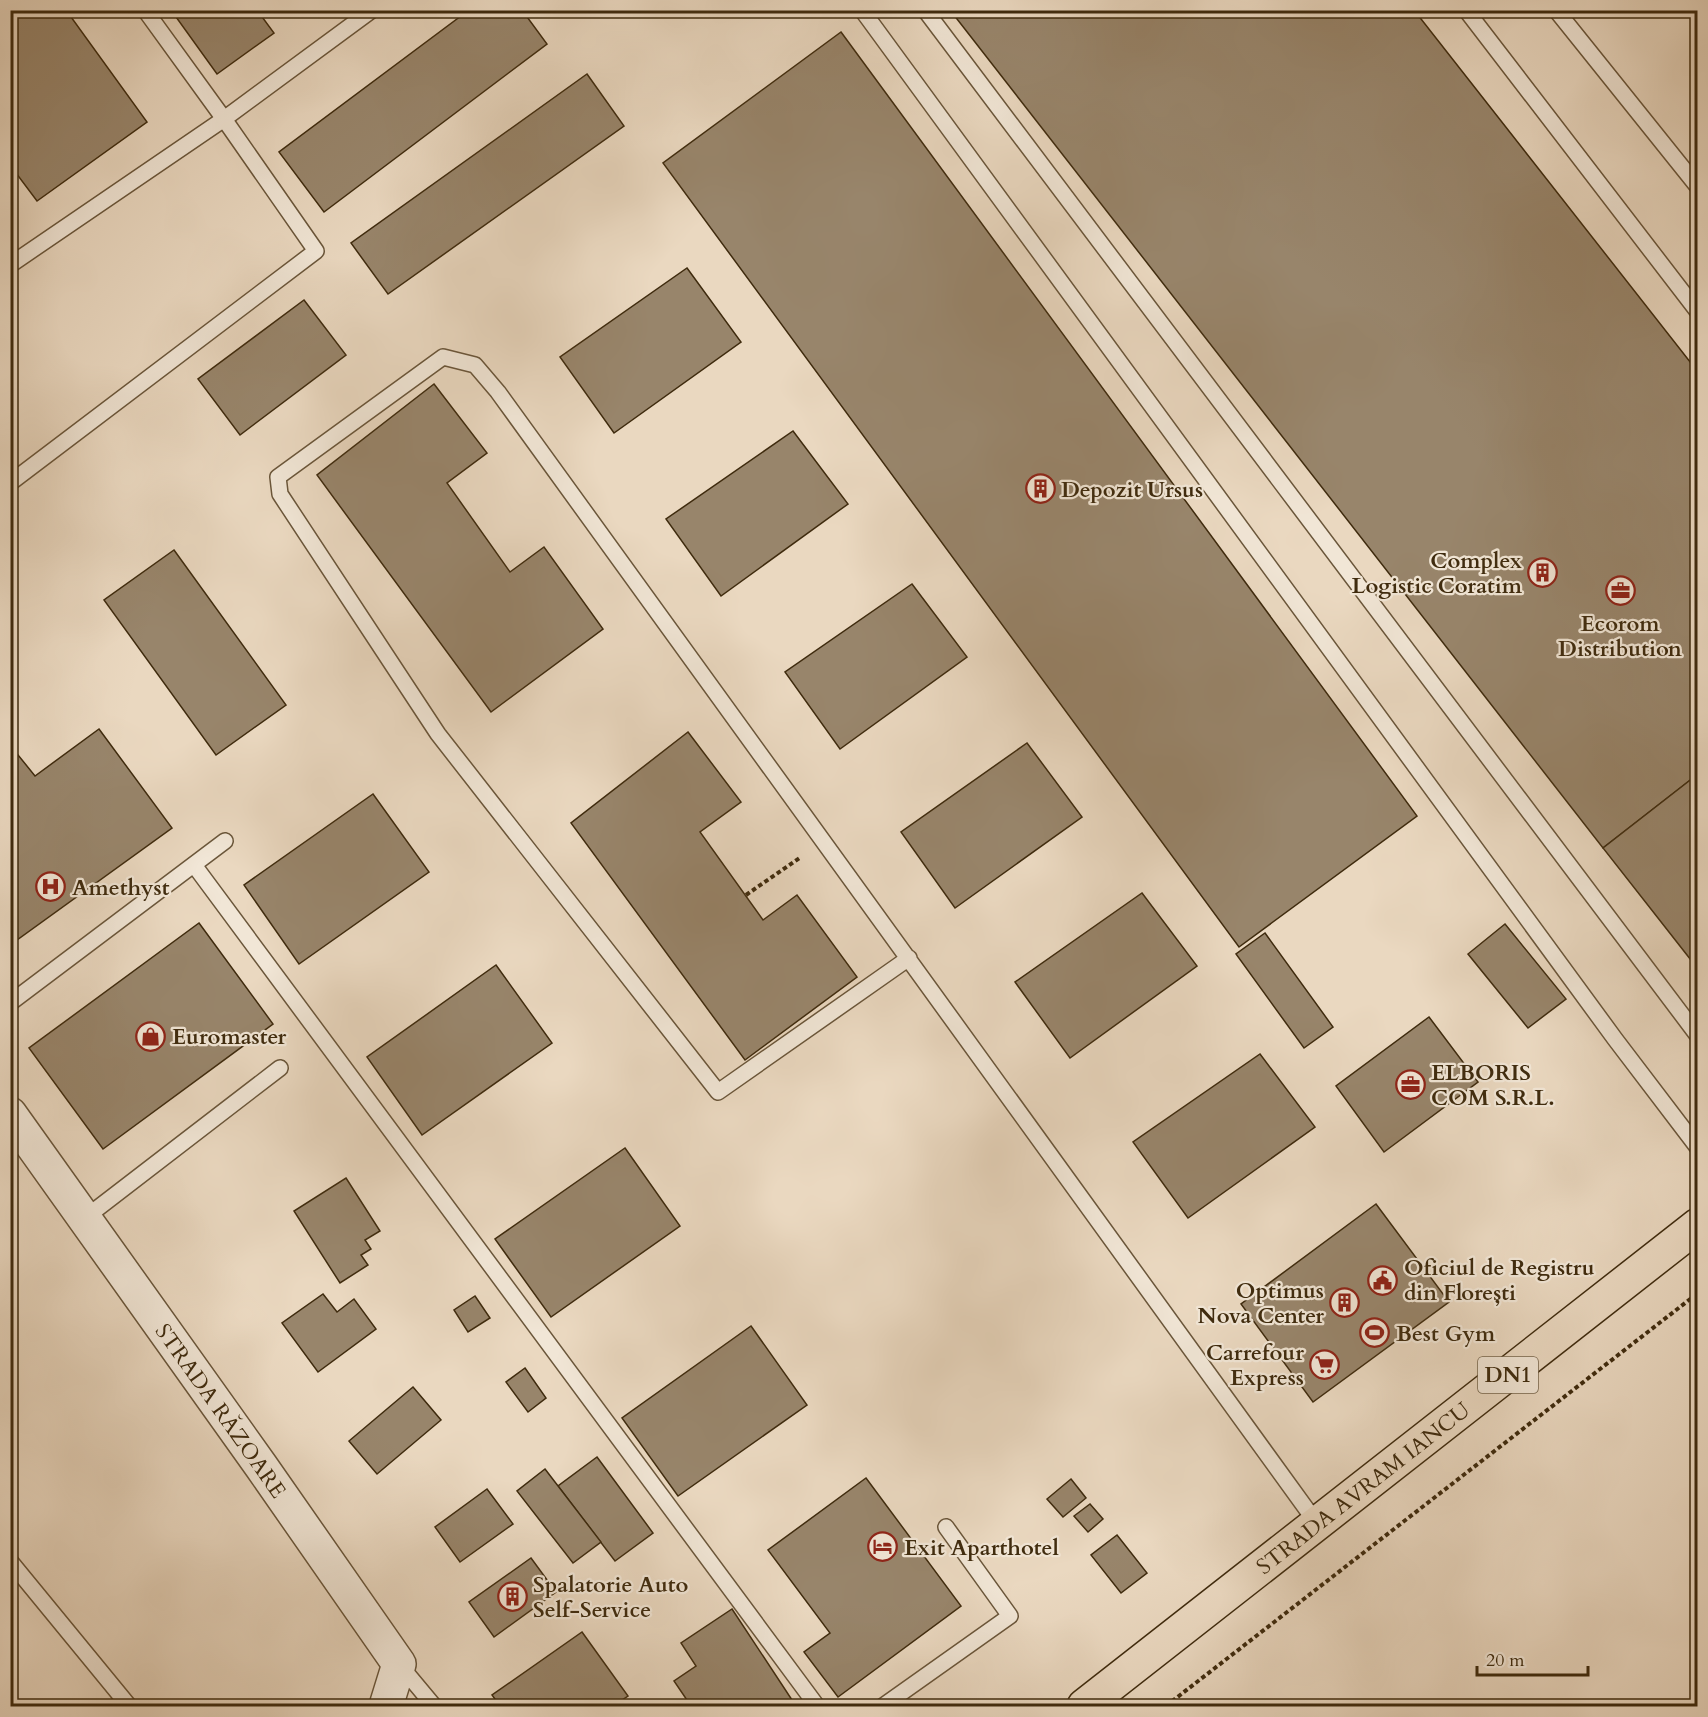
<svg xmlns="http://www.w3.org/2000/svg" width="1708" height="1717" viewBox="0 0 1708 1717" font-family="Cardo,serif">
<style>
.building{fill:#98856b;stroke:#3f2b0e;stroke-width:1.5}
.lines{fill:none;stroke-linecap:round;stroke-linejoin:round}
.service-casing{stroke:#6a563a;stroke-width:18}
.tertiary-casing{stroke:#6a563a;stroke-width:36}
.primary-casing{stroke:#3f2b0e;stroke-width:36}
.path{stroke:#3f2b0e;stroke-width:4;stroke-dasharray:4.5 3;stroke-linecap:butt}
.service{stroke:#f1e6d6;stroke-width:15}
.tertiary{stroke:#f1e6d6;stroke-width:33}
.primary{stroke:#ead8c0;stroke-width:33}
.labels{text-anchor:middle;stroke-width:4.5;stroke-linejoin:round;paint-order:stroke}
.shield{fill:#f1e6d6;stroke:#74634a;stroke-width:1.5}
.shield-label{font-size:21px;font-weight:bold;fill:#3f2b0e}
.poi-label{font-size:22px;font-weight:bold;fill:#3f2b0e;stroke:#f1e6d6;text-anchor:start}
.street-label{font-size:22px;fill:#3f2b0e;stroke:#f1e6d6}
</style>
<rect width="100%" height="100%" fill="#ead8c0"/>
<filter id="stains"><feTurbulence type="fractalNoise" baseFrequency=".00333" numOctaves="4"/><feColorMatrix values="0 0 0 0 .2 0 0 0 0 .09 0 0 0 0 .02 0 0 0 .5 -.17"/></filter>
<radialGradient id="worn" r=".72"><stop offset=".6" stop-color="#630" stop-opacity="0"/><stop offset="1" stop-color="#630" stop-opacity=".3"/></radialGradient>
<g class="building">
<polygon points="10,10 66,10 147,122 37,201 10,165"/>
<polygon points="171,10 257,10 274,33 217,74"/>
<polygon points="469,10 522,10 547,44 324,212 279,152"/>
<polygon points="950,10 1414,10 1698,372 1698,774 1603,848"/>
<polygon points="841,32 1417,816 1239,947 663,163"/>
<polygon points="587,74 624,126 388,294 351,243"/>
<polygon points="687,268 741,342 614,433 560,357"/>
<polygon points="304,300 346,355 240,435 198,379"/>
<polygon points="434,384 487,453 447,483 510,572 544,547 603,629 491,712 317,475"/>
<polygon points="793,431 848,504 721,596 666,519"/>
<polygon points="174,550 286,705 216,755 104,600"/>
<polygon points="912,584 967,657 840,749 785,672"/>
<polygon points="99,729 172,828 10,945 10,745 35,776"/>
<polygon points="688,732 741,802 700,832 763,920 797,895 857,977 745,1060 571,823"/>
<polygon points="1027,743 1082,817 955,908 901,832"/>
<polygon points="1698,774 1698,969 1603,848"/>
<polygon points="373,794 429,872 299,964 244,885"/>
<polygon points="1142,893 1197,966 1070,1058 1015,982"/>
<polygon points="199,923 273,1024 103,1149 29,1048"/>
<polygon points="1505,924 1566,999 1528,1028 1468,954"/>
<polygon points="1265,933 1333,1027 1304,1048 1236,954"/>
<polygon points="496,965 552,1043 422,1135 367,1057"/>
<polygon points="1429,1017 1478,1082 1384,1152 1336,1086"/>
<polygon points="1260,1054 1315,1127 1188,1218 1133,1142"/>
<polygon points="625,1148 680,1226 551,1317 495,1239"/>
<polygon points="346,1178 380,1231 365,1240 371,1249 361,1255 368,1265 340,1283 294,1211"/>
<polygon points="1376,1204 1449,1302 1313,1402 1241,1304"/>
<polygon points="323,1294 337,1312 354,1299 376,1329 318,1372 282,1323"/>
<polygon points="475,1296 490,1318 468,1332 454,1310"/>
<polygon points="751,1326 807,1405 678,1496 622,1418"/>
<polygon points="525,1368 546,1398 528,1412 506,1382"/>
<polygon points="413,1387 441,1420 377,1474 349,1441"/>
<polygon points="597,1457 653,1533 615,1561 558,1486"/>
<polygon points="545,1469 601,1542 573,1563 517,1491"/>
<polygon points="866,1478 961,1606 838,1697 804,1652 830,1633 768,1550"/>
<polygon points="1071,1479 1086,1498 1063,1517 1047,1499"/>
<polygon points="487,1489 513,1524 460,1562 435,1527"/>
<polygon points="1090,1504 1103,1519 1088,1532 1074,1516"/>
<polygon points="1117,1535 1147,1573 1121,1593 1091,1555"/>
<polygon points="531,1558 556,1592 494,1637 469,1602"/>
<polygon points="732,1609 796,1706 691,1706 674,1681 696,1666 681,1643"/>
<polygon points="582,1632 628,1696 613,1706 500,1706 492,1695"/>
</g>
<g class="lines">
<defs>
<g id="service">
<polyline points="862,10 1615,1039 1698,1148"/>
<polyline points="925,10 1698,1036"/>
<polyline points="1466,10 1698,312"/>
<polyline points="1556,10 1698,187"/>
<polyline points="10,265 224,119 372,10"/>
<polyline points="10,483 316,251 224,119 145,10"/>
<polyline points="194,865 817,1706"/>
<polyline points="909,958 718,1092 438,734 280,494 278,477 443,357 475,365 498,392 1318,1525"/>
<polyline points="10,1003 225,841"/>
<polyline points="85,1218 280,1068"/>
<polyline points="10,1561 129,1706"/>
<polyline points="399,1664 434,1706"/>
<polyline points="883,1706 1010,1616 946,1527"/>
</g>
<g id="tertiary">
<path id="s1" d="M10,1114L261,1466L399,1664L386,1706"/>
</g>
<g id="primary">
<path id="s2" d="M1084,1706L1698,1225"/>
</g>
</defs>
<use href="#service" class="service-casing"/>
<use href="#tertiary" class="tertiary-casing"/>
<use href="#primary" class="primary-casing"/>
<g class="path">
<polyline points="746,895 801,857"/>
<polyline points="947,1703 950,1706"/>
<polyline points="1166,1706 1698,1293"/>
</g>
<use href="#service" class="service"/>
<use href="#tertiary" class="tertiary"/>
<use href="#primary" class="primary"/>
</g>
<defs>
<symbol id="building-ring" viewBox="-11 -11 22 22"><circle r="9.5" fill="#f1e6d6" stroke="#8f2418" stroke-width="1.5"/><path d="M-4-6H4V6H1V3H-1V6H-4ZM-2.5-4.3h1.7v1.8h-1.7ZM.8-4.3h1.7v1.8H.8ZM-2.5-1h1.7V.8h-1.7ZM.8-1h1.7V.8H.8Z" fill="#8f2418"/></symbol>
<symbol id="office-ring" viewBox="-11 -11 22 22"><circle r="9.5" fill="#f1e6d6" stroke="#8f2418" stroke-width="1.5"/><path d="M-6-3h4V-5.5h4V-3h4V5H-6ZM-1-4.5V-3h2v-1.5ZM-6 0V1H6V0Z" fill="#8f2418"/></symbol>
<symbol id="hospital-ring" viewBox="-11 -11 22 22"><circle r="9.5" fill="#f1e6d6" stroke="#8f2418" stroke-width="1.5"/><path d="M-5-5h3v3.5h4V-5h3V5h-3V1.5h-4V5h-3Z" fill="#8f2418"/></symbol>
<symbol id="shop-ring" viewBox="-11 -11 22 22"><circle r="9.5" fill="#f1e6d6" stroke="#8f2418" stroke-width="1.5"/><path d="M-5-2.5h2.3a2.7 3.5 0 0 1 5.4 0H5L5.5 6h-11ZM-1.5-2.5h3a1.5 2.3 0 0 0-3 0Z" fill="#8f2418"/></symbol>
<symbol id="civic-ring" viewBox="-11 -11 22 22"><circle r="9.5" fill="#f1e6d6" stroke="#8f2418" stroke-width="1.5"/><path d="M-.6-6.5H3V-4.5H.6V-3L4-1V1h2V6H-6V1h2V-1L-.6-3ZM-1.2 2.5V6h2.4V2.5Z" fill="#8f2418"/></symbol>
<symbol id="stadium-ring" viewBox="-11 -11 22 22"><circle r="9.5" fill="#f1e6d6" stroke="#8f2418" stroke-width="1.5"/><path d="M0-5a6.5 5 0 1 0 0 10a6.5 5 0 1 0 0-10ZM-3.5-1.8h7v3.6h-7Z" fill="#8f2418"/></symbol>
<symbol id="supermarket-ring" viewBox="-11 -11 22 22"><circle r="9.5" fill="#f1e6d6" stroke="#8f2418" stroke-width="1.5"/><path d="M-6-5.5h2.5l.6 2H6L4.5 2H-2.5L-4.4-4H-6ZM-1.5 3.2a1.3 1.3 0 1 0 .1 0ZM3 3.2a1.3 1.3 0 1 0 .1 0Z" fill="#8f2418"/></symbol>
<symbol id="hotel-ring" viewBox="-11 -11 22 22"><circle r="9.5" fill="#f1e6d6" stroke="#8f2418" stroke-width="1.5"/><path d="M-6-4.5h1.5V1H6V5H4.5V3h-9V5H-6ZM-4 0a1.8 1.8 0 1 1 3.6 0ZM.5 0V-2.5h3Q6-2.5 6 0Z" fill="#8f2418"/></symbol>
</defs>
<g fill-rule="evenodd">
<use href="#building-ring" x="1024" y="472" width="33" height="33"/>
<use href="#building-ring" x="1526" y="556" width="33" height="33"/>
<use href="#office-ring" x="1604" y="574" width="33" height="33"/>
<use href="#hospital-ring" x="34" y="870" width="33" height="33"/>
<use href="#shop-ring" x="134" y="1020" width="33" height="33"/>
<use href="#office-ring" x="1394" y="1068" width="33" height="33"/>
<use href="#civic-ring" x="1366" y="1264" width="33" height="33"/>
<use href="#building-ring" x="1328" y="1286" width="33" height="33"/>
<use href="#stadium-ring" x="1358" y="1316" width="33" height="33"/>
<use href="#supermarket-ring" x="1308" y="1348" width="33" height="33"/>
<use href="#hotel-ring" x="866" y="1530" width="33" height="33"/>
<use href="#building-ring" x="496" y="1580" width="33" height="33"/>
</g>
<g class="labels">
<rect class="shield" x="1478" y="1357" width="60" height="36" rx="4.5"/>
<g class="shield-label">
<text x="1508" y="1382">DN1</text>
</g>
<g class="poi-label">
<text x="1061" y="497">Depozit Ursus</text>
<text x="1522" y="568" text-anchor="end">Complex<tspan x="1522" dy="25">Logistic Coratim</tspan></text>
<text x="1620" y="631" text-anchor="middle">Ecorom<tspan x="1620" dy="25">Distribution</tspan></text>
<text x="72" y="895">Amethyst</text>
<text x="172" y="1044">Euromaster</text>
<text x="1431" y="1080">ELBORIS<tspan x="1431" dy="25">COM S.R.L.</tspan></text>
<text x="1404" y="1275">Oficiul de Registru<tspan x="1404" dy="25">din Florești</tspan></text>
<text x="1324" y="1298" text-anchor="end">Optimus<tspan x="1324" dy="25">Nova Center</tspan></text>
<text x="1396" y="1341">Best Gym</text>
<text x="1304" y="1360" text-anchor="end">Carrefour<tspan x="1304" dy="25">Express</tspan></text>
<text x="904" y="1555">Exit Aparthotel</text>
<text x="533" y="1592">Spalatorie Auto<tspan x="533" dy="25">Self-Service</tspan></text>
</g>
<g class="street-label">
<text dy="8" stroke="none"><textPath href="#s1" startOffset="364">STRADA RĂZOARE</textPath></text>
<text dy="8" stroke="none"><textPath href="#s2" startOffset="354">STRADA AVRAM IANCU</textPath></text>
</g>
</g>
<rect width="1708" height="1717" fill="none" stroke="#ead8c0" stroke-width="36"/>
<rect x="12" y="12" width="1684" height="1693" fill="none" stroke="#3f2b0e" stroke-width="3"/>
<rect x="18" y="18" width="1672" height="1681" fill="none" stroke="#3f2b0e" stroke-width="1.5"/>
<path d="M1477 1666v9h111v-9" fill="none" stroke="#3f2b0e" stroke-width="3"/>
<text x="1486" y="1666" font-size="18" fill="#3f2b0e" stroke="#f1e6d6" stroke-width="4.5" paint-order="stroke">20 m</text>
<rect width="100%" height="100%" filter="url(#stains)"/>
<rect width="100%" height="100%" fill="url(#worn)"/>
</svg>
